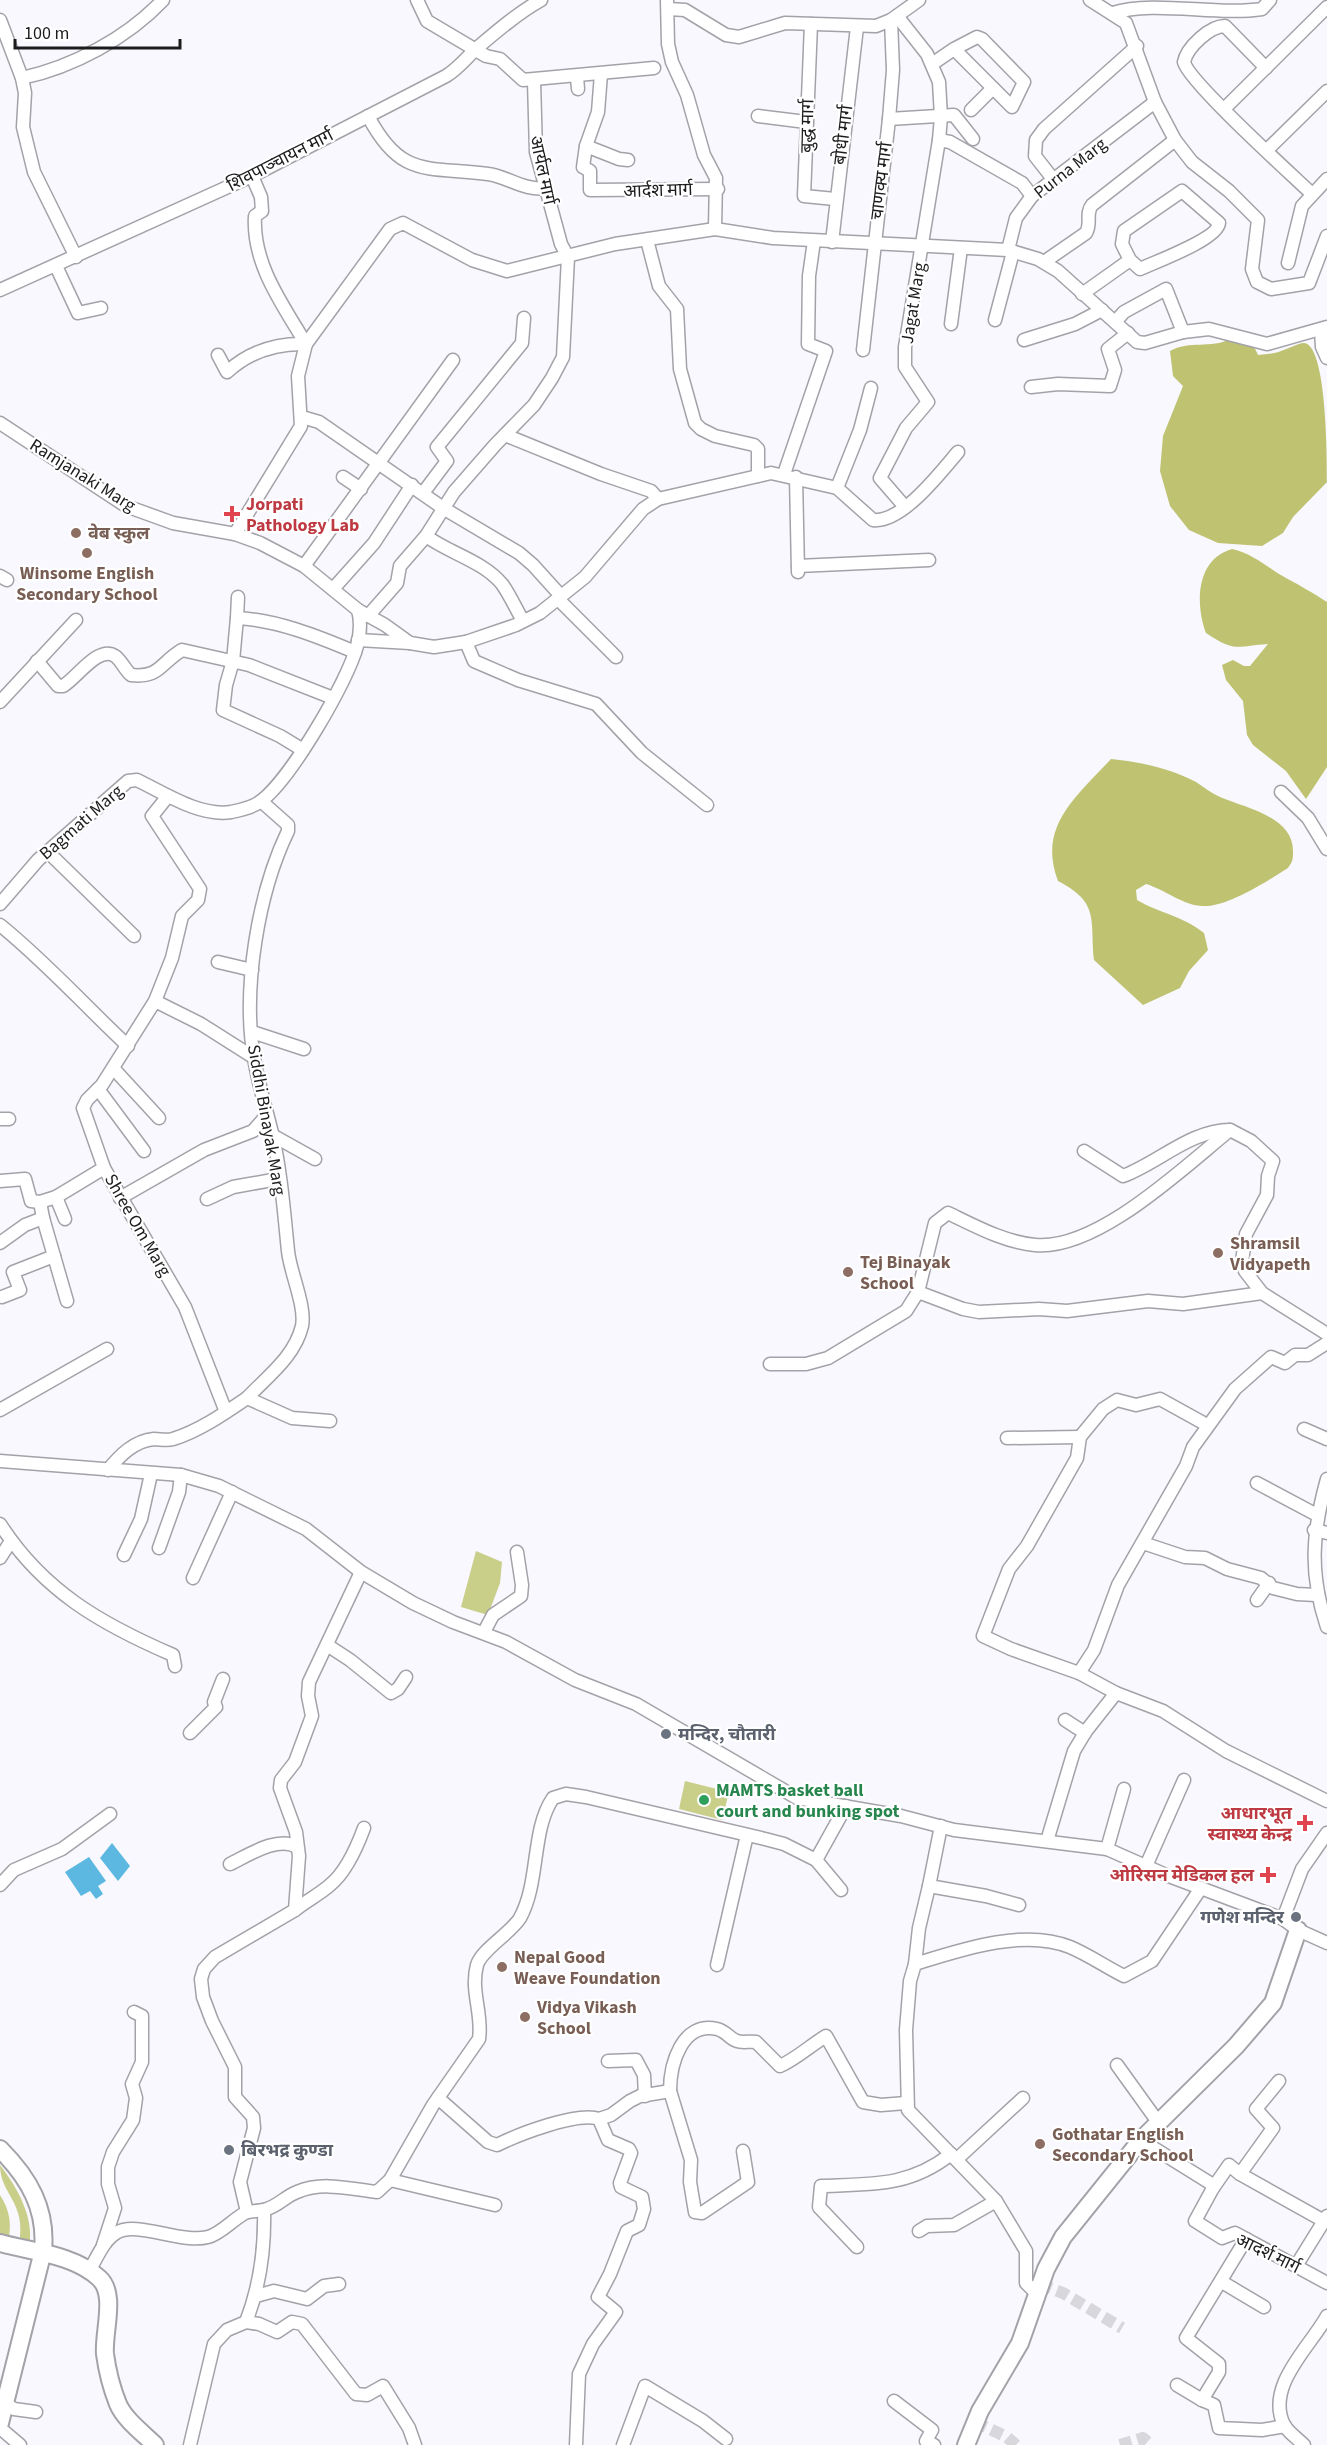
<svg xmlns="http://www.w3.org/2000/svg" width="1327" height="2445" viewBox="0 0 1327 2445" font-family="'Source Sans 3','Noto Sans Devanagari',sans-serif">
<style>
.green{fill:#c9ce88}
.forest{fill:#bec271}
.water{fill:#5cb8e0}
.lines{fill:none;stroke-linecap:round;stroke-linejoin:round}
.street-tunnel{stroke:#d7d7dc;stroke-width:12;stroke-dasharray:12 6;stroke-linecap:butt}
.street-casing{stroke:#a3a2a8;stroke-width:15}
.secondary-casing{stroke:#a3a2a8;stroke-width:20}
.street{stroke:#fff;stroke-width:12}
.secondary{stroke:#fff;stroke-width:16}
.health-dot{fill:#e0444e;stroke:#fff;stroke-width:2}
.education-dot{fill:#8d6e63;stroke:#fff;stroke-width:2}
.worship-dot{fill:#6b7280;stroke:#fff;stroke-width:2}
.leisure-dot{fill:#2e9e5b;stroke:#fff;stroke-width:2}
.labels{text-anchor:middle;stroke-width:4.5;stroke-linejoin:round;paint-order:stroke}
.street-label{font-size:18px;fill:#1c1c1e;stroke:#fff}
.health-label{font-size:18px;font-weight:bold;fill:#be3a42;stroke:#fff;text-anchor:end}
.education-label{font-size:18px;font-weight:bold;fill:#785e54;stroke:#fff;text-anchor:start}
.worship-label{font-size:18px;font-weight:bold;fill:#5b616d;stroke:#fff;text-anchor:start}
.leisure-label{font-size:18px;font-weight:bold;fill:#27864d;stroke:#fff;text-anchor:start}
</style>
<rect width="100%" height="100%" fill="#f8f8fe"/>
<g class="green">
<polygon points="476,1551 502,1562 500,1583 488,1615 461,1607"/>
<polygon points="685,1781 729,1792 722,1820 679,1809"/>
<path d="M0,2165C17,2187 35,2218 29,2247L19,2244C27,2202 0,2195 0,2165Z"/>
<path d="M0,2195C13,2216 11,2229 6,2253L0,2240Z"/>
</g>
<g class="forest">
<path d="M1230,339C1244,340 1253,341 1258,355C1266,354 1274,354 1281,351C1288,349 1296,344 1303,343C1327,341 1327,459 1327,482L1293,517L1283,533L1262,546L1218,543L1189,530L1170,506L1160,471L1163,436L1183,386L1173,376L1170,351C1189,340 1211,349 1230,339Z"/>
<path d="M1232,549C1254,554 1268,568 1286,578C1301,586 1313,593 1327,602V767L1306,799L1286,771L1253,745L1247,735L1243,701L1226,680L1222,665L1233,660L1244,666H1250L1268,644C1236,646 1236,653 1206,633C1195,604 1196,559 1232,549Z"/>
<path d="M1111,759C1141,762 1169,768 1196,782C1204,787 1211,793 1220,797C1245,808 1293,816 1293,851C1293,859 1293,861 1288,868C1267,881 1228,907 1203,906C1184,906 1164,889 1146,884L1136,890L1137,900C1159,913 1183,916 1204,933L1208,950L1189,971L1180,988L1143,1005L1094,960C1090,919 1100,903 1058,881C1037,826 1077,796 1111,759Z"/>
</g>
<g class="water">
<polygon points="112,1843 130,1866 118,1881 100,1858"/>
<polygon points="89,1857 106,1881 98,1886 103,1894 96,1899 90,1891 81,1896 65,1872"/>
</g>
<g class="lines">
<g class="street-tunnel">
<polyline points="1040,2284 1063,2293 1122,2328"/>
<polyline points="975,2422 1007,2437 1016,2445"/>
<polyline points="1120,2445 1143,2438 1151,2445"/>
</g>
<defs>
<g id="street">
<polyline points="417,0 427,21 486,56 500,59 523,80 654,68"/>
<polyline points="667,0 668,44 672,62 687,95 704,155 716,178 715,229"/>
<polyline points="1090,0 1126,23 1155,102 1175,140 1192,162 1229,191 1258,220 1252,269 1257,282 1271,289 1309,283 1327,236"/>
<polyline points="669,9 685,10 726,35 739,37 785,23 876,26 891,20 919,0"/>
<path d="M1113,13C1154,0 1217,16 1262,9L1270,0"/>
<polyline points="897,16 927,54 939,82 941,117 939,140 905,347 905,367 928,402 906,428 880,478 905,507"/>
<polyline points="0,20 22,78 25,93 23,127 34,172 76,257"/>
<polyline points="811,24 804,196 835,199"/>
<polyline points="932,64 954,49 1012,107 1024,82 982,39 977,37 954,49"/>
<path d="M1266,68L1225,26C1210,26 1187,47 1184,62C1188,81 1291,174 1312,194"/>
<polyline points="577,77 578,89"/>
<path d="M22,78C73,67 127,38 163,0"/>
<polyline points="534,81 536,152 561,244 568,257"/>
<polyline points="1224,109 1327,7"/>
<polyline points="971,110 993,88"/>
<path d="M368,116C401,179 427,166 488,174C509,177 524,191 546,188"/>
<polyline points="758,116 806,122"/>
<polyline points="889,119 954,115 973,139"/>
<polyline points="939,140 950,142 1022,183 1032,196"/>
<polyline points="586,146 598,112 601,74"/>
<polyline points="1267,150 1327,91"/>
<polyline points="628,160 619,159 586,146 583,167 590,171 590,190 718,189"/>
<path d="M252,176L261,197L262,211L255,216C252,264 283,305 306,344"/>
<polyline points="1053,179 1035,156 1036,140 1044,129 1137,46"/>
<polyline points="647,240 659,286 677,309 680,369 695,423 701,429 715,436 754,445 758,449 758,476"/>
<polyline points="832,242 857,27"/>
<polyline points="1008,250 1016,218 1032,196 1155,102"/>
<path d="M1044,262L1086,233C1092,223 1085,214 1092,205L1175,140"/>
<polyline points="1288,263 1302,206 1327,179"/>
<polyline points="56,266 78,313 101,308"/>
<path d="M0,290L252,176L446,76C459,68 466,58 477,48C497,31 518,13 541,0"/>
<path d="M1082,294L1130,260L1140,269C1155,262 1218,239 1219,223L1182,191L1124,231L1122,244L1130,260"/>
<polyline points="995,320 1013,252"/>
<polyline points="1116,321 1124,312 1166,289 1183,332"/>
<polyline points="951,324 961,248"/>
<polyline points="1321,330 1322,347 1327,358"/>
<polyline points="1024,340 1075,324 1102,310"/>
<polyline points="863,350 889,119 893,70 891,20"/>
<path d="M218,355L227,372C249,352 277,343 306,344"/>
<polyline points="1031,387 1058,384 1110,386 1115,370 1108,349 1128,333"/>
<polyline points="302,417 319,422 443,508 519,553 533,565 561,596"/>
<path d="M0,423L126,506L173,523L235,534L260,543L304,566L358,610L385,625L410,643L434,647L466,642L516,625L540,613L585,577L643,509L658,499L771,473L837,488L873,520C902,523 940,473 958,452"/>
<polyline points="505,435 601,474 651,491 658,499"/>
<polyline points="784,474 826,351 808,344 809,276 814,241"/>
<polyline points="343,477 361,489"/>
<polyline points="796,477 798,572"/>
<polyline points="837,488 860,430 871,388"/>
<polyline points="423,493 447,461 437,447 522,343 524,318"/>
<polyline points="235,534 301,426 298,376 306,344 390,229 403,223 472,260 507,271 615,244 715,229 773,238 1008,250 1038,259 1058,271 1137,342 1145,343 1183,332 1209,329 1267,344 1327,327"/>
<path d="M426,536C449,553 483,561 502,584C510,595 516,609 523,621"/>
<polyline points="304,566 453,360"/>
<polyline points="798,566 929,560"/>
<polyline points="0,576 7,580"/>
<polyline points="333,589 374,543 412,485"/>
<polyline points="558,599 616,657"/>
<polyline points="368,616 397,583 400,566 426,536 454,492 495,445 534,405 552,378 563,357 568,257"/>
<polyline points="237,618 238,597"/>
<polyline points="358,640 410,643"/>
<polyline points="466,642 474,661 518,680 596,704 642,753 707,805"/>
<path d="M37,661L58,686H63C77,678 98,645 115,656C121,660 125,670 131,675C160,678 159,664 182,650L249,665L333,698"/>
<polyline points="0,702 76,620"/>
<path d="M303,750L280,736L223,710L226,685L233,661L237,618C277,620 317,636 355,652"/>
<polyline points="1281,792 1308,818 1327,849"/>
<polyline points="168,796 152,816 200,889 198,900 182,916 172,958 155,1001 102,1085 87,1100 83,1108 104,1168 185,1307 226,1412"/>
<polyline points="48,852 134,936"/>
<path d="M0,904L38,860L128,781L137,780C164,793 200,817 231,812C241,810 254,807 261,801C290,780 348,681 357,646C360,635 361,621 358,610"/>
<path d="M0,925C46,962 85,1006 128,1046"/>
<polyline points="218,962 252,970"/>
<polyline points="155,1001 201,1024 253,1057"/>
<polyline points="252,1032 304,1049"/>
<polyline points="113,1068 159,1118"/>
<polyline points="98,1089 144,1151"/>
<polyline points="0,1119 9,1119"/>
<polyline points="272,1135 315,1159"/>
<path d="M1084,1151L1123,1176C1158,1163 1191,1130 1230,1130"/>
<polyline points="0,1181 25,1179 31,1201 40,1202"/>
<polyline points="56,1197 104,1168"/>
<polyline points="120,1198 204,1150 253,1131 267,1115"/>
<polyline points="207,1199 233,1187 278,1179"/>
<polyline points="43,1218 40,1202 56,1197 65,1219"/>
<polyline points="0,1243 25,1225 43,1218 67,1301"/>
<path d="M918,1292L935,1223L948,1213C975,1226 1004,1242 1035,1245C1097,1251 1184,1167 1230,1130L1251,1141L1273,1161L1268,1176L1267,1195L1246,1234L1242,1261L1245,1271L1262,1293L1327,1334"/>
<polyline points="2,1297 20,1290 13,1272 54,1256"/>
<polyline points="770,1364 806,1364 828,1358 906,1311 918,1292 963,1309 979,1312 1039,1309 1067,1311 1148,1301 1183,1304 1262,1293"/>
<path d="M247,1398C268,1376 295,1356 302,1326C306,1306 290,1272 288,1251C284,1212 281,1171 272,1133C266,1108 258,1083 254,1058C242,989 258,893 288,831V825L261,801"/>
<polyline points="0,1410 107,1349"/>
<polyline points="1207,1425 1160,1399 1136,1405 1117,1400 1103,1409 1080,1437 1077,1458 1027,1546 1009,1569 983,1636 1011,1649 1079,1673 1116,1693 1163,1711 1226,1751 1327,1801"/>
<polyline points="1304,1429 1327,1439"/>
<polyline points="1007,1438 1080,1437"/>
<polyline points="0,1461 181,1475 219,1486 306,1529 361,1572 413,1603 453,1622 506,1642 575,1680 636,1704 797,1798 901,1816 954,1830 1107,1849 1166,1875 1283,1919 1298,1930 1327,1943"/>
<path d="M108,1470C120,1455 134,1441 154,1439C160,1439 167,1441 173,1439C199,1431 225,1413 247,1398L292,1418L330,1421"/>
<path d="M1327,1479C1312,1533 1309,1573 1327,1627"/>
<polyline points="1257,1483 1317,1515"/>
<path d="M0,1524C43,1591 101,1624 173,1655L175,1666"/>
<polyline points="1314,1530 1327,1533"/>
<polyline points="1143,1543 1185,1557 1205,1558 1227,1569 1261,1578 1273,1588 1297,1594 1316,1595"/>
<polyline points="159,1548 179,1492 181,1475"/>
<polyline points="124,1555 141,1519 151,1474"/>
<polyline points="0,1558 11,1541"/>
<polyline points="193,1578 232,1492"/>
<polyline points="1257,1600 1269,1583"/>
<polyline points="484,1632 493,1615 521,1596 522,1585 517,1552"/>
<polyline points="327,1645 350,1660 391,1693 398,1689 406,1677"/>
<polyline points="1079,1673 1094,1650 1118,1585 1186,1466 1193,1447 1235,1389 1271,1357 1285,1363 1295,1355 1308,1355 1327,1343"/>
<polyline points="1065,1720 1085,1733"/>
<polyline points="190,1733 216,1707 214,1702 223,1679"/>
<polyline points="1047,1841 1074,1751 1086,1731 1116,1693"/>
<polyline points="1107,1849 1124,1789"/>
<polyline points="816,1860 841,1890"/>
<path d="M230,1864C247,1856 278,1835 297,1847"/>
<polyline points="1146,1866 1184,1780"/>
<polyline points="0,1885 14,1870 62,1849 110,1814"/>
<polyline points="929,1886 941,1826"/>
<path d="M295,1910C306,1901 320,1894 330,1885C346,1872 357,1847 364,1828"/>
<polyline points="1283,1919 1302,1869 1327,1833"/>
<polyline points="915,1964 919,1928 929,1886 986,1896 1019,1905"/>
<polyline points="717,1965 747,1835"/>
<polyline points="608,2061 636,2060 644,2075 645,2096"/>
<polyline points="1117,2065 1158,2122"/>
<polyline points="670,2091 691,2160 690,2182 695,2212 702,2213 748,2182 743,2151"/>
<path d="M438,2098L488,2142L497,2145C517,2135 578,2111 599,2119L608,2140L629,2149L631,2153L620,2183L621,2187L642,2197L644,2209L639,2225L627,2231L610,2274L598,2297L616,2312L593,2344L579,2374L576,2445"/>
<path d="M599,2119L611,2115L630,2101L640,2096L670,2091C670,2064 682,2021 717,2029C726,2031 730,2039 737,2041C742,2043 750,2041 756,2042L780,2066C796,2059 811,2045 826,2036L863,2102L881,2105L906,2103"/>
<polyline points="1141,2140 1210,2183 1213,2188 1195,2221 1222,2238 1235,2233 1327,2283"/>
<polyline points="957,2159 1023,2098"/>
<polyline points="1240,2174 1273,2128 1256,2109 1279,2081"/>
<polyline points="390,2180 495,2205"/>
<polyline points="1213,2188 1229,2165 1240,2174 1324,2221"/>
<polyline points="264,2210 247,2212 240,2182 254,2128 253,2117 235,2097 235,2067 212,2021 203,1997 201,1979 204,1969 215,1957 295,1910 299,1856 296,1832 280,1788 281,1780 295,1762 312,1716 308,1696 309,1682 361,1572"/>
<polyline points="919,2231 927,2226 954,2225 996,2201"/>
<polyline points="1246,2239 1186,2338 1219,2364 1219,2372 1202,2400 1214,2405 1219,2428 1262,2430 1285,2426"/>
<polyline points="103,2245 115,2208 108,2184 108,2167 113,2152 133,2120 136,2098 132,2084 142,2062 142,2016 134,2012"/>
<path d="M857,2247L819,2207L821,2186C872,2184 909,2187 951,2154"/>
<polyline points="1296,2266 1327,2216"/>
<path d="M89,2271C97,2258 103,2241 116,2233C136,2220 181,2244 208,2237C221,2234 234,2218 247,2212"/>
<polyline points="1222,2282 1264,2307"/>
<path d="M1037,2294L1026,2283V2251L996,2201L908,2110L906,2030L910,1981L915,1964C960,1950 1024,1928 1070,1947C1089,1955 1106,1967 1124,1976L1152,1961L1201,1888"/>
<polyline points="256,2296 274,2291 307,2299 324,2286 339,2284"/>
<polyline points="246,2322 259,2324 277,2332 292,2322 302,2324 356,2394 367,2395 383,2386 409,2428 415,2445"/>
<polyline points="1177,2385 1202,2400"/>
<polyline points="894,2401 932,2430 926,2441 934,2445"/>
<polyline points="4,2403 14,2409 36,2412"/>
<polyline points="0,2428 20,2445"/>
<path d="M190,2445L214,2344L227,2330L246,2322C260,2286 265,2249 264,2210C279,2206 284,2197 297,2192C323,2181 350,2189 377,2192L390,2180L433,2105L479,2039C483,2014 470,1991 477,1965C481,1950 511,1933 520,1918C540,1882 531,1830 553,1798L566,1794L586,1797L765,1839L784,1844L816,1860L846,1806"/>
<polyline points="623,2445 645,2386 703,2421 726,2439"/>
<path d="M1304,2445C1298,2439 1288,2432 1284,2425C1265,2386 1310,2347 1327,2316"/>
</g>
<g id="secondary">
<path d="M0,2149C29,2178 47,2209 43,2251L0,2423"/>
<path d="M0,2243C32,2252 73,2254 99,2278C117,2294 103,2332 105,2354C107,2369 112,2389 118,2404C125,2420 143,2433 155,2445"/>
<polyline points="966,2445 980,2411 1020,2343 1046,2269 1063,2237 1141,2140 1236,2046 1273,2003 1298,1930"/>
</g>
</defs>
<use href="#street" class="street-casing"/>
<use href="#secondary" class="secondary-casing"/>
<use href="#street" class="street"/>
<use href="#secondary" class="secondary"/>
</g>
<g class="health-dot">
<path d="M229 505h6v6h6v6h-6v6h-6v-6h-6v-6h6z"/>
<path d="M1302 1814h6v6h6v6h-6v6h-6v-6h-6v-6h6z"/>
<path d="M1265 1866h6v6h6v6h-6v6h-6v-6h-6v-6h6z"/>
</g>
<g class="education-dot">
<circle cx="76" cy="533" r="6"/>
<circle cx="87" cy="553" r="6"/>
<circle cx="1218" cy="1253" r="6"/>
<circle cx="848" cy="1272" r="6"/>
<circle cx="502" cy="1967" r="6"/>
<circle cx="525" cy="2017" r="6"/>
<circle cx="1040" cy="2144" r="6"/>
</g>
<g class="worship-dot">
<circle cx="666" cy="1734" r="6"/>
<circle cx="1296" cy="1917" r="6"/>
<circle cx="229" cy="2150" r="6"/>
</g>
<circle class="leisure-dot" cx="704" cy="1800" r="6"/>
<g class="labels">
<g class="street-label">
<text transform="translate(807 126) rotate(-89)" y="6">बुद्ध मार्ग</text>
<text transform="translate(843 135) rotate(-83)" y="6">बोधी मार्ग</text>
<text transform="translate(280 160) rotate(-27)" y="6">शिवपाञ्चायन मार्ग</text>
<text transform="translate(1070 168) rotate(-38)" y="6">Purna Marg</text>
<text transform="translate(543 170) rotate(78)" y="6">आर्यल मार्ग</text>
<text transform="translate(881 181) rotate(-83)" y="6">चाणक्य मार्ग</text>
<text transform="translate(658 190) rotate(-2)" y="6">आर्दश मार्ग</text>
<text transform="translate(913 303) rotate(-81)" y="6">Jagat Marg</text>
<text transform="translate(83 475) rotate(32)" y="6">Ramjanaki Marg</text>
<text transform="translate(81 822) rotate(-41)" y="6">Bagmati Marg</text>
<text transform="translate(267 1120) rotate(80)" y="6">Siddhi Binayak Marg</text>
<text transform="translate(138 1225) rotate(60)" y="6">Shree Om Marg</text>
<text transform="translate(1268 2253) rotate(26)" y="6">आदर्श मार्ग</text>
</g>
<g class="health-label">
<text x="246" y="510" text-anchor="start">Jorpati<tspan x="246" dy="21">Pathology Lab</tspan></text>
<text x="1292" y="1819">आधारभूत<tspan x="1292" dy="21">स्वास्थ्य केन्द्र</tspan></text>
<text x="1254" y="1881">ओरिसन मेडिकल हल</text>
</g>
<g class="education-label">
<text x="88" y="539">वेब स्कुल</text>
<text x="87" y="579" text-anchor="middle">Winsome English<tspan x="87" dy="21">Secondary School</tspan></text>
<text x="1230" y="1249">Shramsil<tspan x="1230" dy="21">Vidyapeth</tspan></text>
<text x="860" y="1268">Tej Binayak<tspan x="860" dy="21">School</tspan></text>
<text x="514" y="1963">Nepal Good<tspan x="514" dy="21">Weave Foundation</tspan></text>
<text x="537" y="2013">Vidya Vikash<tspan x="537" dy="21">School</tspan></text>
<text x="1052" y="2140">Gothatar English<tspan x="1052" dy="21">Secondary School</tspan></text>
</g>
<g class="worship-label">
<text x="678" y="1740">मन्दिर, चौतारी</text>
<text x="1284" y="1923" text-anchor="end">गणेश मन्दिर</text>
<text x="241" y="2156">बिरभद्र कुण्डा</text>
</g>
<g class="leisure-label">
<text x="716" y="1796">MAMTS basket ball<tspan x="716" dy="21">court and bunking spot</tspan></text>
</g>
</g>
<path d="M15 39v9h165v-9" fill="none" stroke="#1c1c1e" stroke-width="3"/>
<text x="24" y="39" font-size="18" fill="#1c1c1e" stroke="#ffffff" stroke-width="4.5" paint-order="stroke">100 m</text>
</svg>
